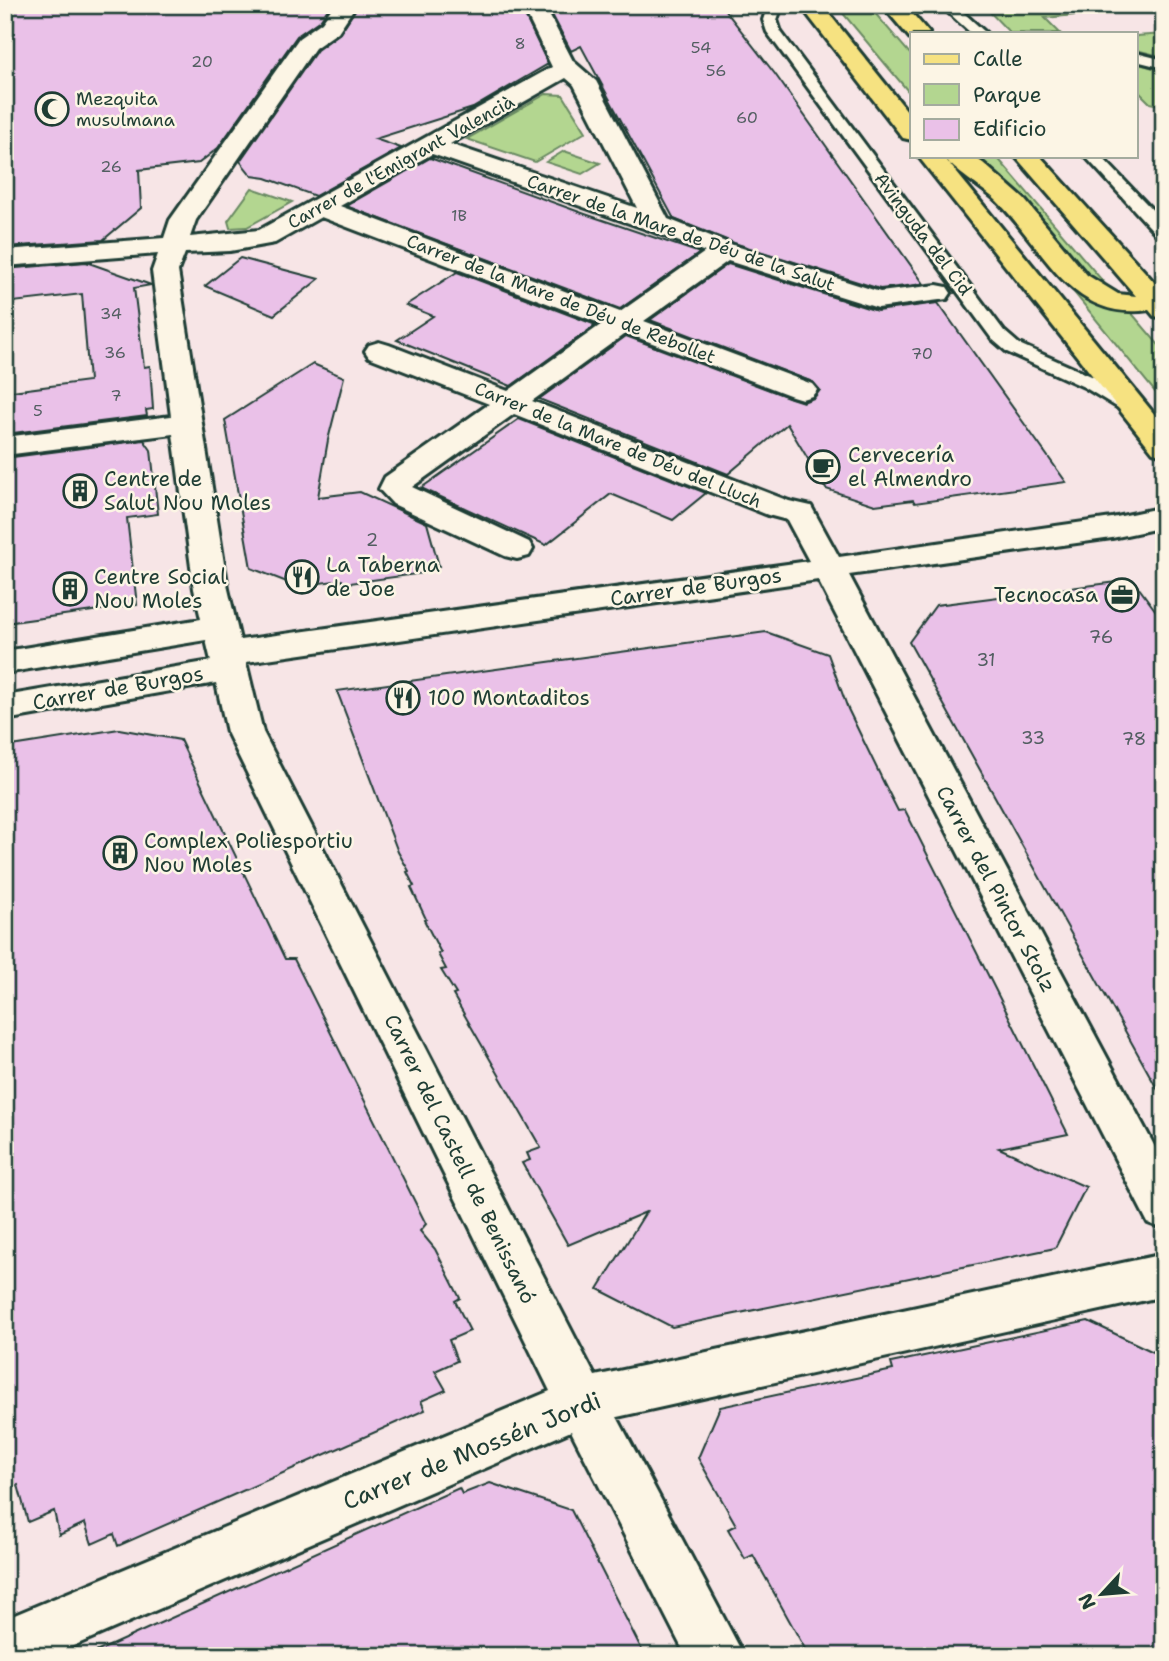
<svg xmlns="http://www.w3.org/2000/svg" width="1169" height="1661" viewBox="0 0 1169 1661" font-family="'Shantell Sans',sans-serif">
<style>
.green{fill:#b3d690;stroke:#698a62;stroke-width:2}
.building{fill:#eac1e8;stroke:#1f3d34;stroke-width:2}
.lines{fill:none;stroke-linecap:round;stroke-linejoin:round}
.lane-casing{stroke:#1f3d34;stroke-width:6}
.street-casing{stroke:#1f3d34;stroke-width:6}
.primary-casing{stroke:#1f3d34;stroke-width:6}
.lane{fill:#fcf5e5;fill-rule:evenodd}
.street{fill:#fcf5e5;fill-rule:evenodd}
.primary{fill:#f6e281;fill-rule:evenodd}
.labels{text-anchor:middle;stroke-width:5;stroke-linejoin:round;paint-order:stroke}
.far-number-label{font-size:16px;fill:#525e61}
.far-poi-label{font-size:18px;fill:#1f3d34;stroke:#fcf5e5;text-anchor:start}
.far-street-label{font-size:18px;fill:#1f3d34;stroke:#fcf5e5}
.number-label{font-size:18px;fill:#525e61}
.poi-label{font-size:21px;fill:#1f3d34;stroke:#fcf5e5;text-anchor:start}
.street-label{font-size:21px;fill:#1f3d34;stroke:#fcf5e5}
.near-street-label{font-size:24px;fill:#1f3d34;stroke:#fcf5e5}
</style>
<rect width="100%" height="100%" fill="#f7e5e6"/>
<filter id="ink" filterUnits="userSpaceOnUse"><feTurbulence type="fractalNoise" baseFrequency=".0143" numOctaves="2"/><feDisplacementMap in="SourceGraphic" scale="14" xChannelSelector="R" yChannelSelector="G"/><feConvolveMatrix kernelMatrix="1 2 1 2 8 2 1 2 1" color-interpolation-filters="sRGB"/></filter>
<g filter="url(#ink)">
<g class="green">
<polygon points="836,5 868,5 912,56 912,96"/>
<polygon points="983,5 1164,5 1164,6 1045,18 1060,33 1010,33"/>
<polygon points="1164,34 1164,57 1136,50 1136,36"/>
<polygon points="1136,63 1164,71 1164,106 1150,103 1136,89"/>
<polygon points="546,94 563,95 586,132 535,162 467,139"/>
<polygon points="564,151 600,163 582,174 546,162"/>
<polygon points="971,156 996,156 1118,299 1105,295 1006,186"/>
<polygon points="252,188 292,202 247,227 230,228 228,221"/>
<polygon points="1072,290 1077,290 1102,305 1129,310 1164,351 1164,403"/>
</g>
<g class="building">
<polygon points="5,5 150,5 249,14 249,5 331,5 320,20 297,36 218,148 199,163 139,170 141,208 103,240 5,247"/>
<polygon points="358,5 520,5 548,64 473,108 375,139 401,148 315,196 266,178 252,176 240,161 317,50 340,33"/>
<polygon points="547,5 721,5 775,74 924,284 880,289 734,243 674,219 581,46 571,51"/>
<polygon points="430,158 585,214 700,253 620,309 346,206"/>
<polygon points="240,258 319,279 274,315 205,286"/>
<polygon points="86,262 151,285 134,288 144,367 150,366 153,409 146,410 147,416 5,434 5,392 89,381 82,294 5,303 5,269"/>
<polygon points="728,264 877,311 938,303 1066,482 915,503 913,500 875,505 826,489 787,424 728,474 539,399 626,336 791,398 803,402 814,398 820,390 813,382 650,320"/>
<polygon points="457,272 596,325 511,386 397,340 433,316 406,305"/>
<polygon points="313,364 344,377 328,440 318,497 360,492 427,523 439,566 423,570 424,573 343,584 342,580 297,586 251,568 225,420"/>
<polygon points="519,419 706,493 673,520 611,494 546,545 421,488"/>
<polygon points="144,440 151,450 158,514 127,518 137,605 5,623 5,458"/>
<polygon points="1133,580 1164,622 1164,1101 909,642 936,605"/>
<polygon points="766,632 828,654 848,709 884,783 898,811 905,810 1068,1134 999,1148 1086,1187 1055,1248 672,1327 598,1289 646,1212 568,1245 522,1163 530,1160 527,1153 541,1148 453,995 456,994 441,970 446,969 438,954 441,953 424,920 426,919 411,887 414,886 407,872 409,871 398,852 337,691"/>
<polygon points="119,729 180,740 285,959 294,959 426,1224 420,1231 435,1249 460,1298 455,1301 470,1331 449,1340 457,1361 435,1371 446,1390 421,1401 425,1410 118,1546 114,1534 92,1544 85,1523 59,1535 54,1511 28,1522 18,1485 5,1489 5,747"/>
<polygon points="1088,1321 1164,1357 1164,1656 809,1656 753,1555 745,1559 728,1529 736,1525 698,1458 720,1407 893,1370 891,1363"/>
<polygon points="490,1483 571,1510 645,1656 87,1656 459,1488 462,1494"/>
</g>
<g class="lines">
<defs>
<g id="lane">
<polygon points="768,5 782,5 777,20 781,32 1004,331 1019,344 1098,379 1139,404 1141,408 1139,412 1125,412 1084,387 1007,352 992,339 767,32 763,20"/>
<polygon points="940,5 955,5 986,33 971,33"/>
<polygon points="1136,53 1164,60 1164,68 1136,61"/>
<polygon points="1085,156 1101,156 1164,222 1164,237 1158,236"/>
</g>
<path id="street" d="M334,5H356L338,32L315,48L196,220L190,237L259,230L552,67L522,5H544L573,61L596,81L668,219L733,245L880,292L937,285L947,287L951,293L947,299L878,308L728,261L644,321L812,384L817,390L812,396L802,399L792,396L626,333L532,401L789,501L811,506L839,557L1112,518L1164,507V527L1112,538L849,575L1164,1164V1229L1148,1223L818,580L246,662L263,732L595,1376L1164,1254V1296L617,1417L744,1656H686L571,1431L50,1656H5V1619L550,1391L227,732L216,683L5,720V696L211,661L206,640L5,673V651L201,619L194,589L173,434L5,455V437L171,416L152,271L158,254L5,266V250L164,238L170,220L299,38L322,22ZM566,78L574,85L637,208L450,144ZM432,154L649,230L705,252L620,312L340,206ZM321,217L602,324L508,391L389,345L379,342L369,345L365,351L369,357L489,404L385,477L379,489L393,504L505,556L517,559L529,556L533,549L529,542L412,487L514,414L768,515L787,520L809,561L240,640L228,589L178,271L185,253L230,251L275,243Z"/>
<g id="primary">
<polygon points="800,5 822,5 912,117 912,140 903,138"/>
<polygon points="882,5 905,5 929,33 912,33 910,38"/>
<polygon points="918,156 943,156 1164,426 1164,455 1153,452"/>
<path d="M944,156H972L983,163L1024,199L1087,275L1118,294L1136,296L1015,156H1040L1164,293V318L1154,316L1149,310C1069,322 1045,248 997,201C982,187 953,171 944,156Z"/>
</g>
</defs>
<use href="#lane" class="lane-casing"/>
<use href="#street" class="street-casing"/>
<use href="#primary" class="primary-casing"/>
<use href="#lane" class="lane"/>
<use href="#street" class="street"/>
<use href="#primary" class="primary"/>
</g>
</g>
<defs>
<symbol id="mosque-ring" viewBox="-11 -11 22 22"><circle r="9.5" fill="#fcf5e5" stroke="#1f3d34" stroke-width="1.5"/><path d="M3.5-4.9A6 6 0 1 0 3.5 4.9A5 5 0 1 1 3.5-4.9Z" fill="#1f3d34"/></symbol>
<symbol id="cafe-ring" viewBox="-11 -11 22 22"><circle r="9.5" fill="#fcf5e5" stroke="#1f3d34" stroke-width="1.5"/><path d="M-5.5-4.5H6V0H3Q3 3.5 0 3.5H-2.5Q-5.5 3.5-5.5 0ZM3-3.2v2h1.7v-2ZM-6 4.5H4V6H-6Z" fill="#1f3d34"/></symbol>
<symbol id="building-ring" viewBox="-11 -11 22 22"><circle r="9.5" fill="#fcf5e5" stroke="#1f3d34" stroke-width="1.5"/><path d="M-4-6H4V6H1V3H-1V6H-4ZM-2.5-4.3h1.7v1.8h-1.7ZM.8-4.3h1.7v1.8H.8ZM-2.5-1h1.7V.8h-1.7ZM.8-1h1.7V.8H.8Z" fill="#1f3d34"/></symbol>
<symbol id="restaurant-ring" viewBox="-11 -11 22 22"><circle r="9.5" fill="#fcf5e5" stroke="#1f3d34" stroke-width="1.5"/><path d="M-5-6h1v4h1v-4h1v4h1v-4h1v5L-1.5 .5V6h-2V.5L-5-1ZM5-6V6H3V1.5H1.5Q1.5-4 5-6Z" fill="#1f3d34"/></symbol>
<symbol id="office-ring" viewBox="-11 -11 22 22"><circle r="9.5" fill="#fcf5e5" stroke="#1f3d34" stroke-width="1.5"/><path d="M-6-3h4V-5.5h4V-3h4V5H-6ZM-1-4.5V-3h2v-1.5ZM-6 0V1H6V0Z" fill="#1f3d34"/></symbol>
</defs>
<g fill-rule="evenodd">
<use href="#mosque-ring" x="33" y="90" width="38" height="38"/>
<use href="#cafe-ring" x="804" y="448" width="38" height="38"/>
<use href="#building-ring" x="61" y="472" width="38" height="38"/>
<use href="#restaurant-ring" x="283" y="558" width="38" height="38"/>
<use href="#building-ring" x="51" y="570" width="38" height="38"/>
<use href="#office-ring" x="1103" y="576" width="38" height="38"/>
<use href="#restaurant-ring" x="384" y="679" width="38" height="38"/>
<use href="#building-ring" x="101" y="834" width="38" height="38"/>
</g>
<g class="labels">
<g class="far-number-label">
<text x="520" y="49">8</text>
<text x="701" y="53">54</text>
<text x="202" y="67">20</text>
<text x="716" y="76">56</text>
<text x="747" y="123">60</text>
<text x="111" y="172">26</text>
<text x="459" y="221">1B</text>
<text x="111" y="319">34</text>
<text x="115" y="358">36</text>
<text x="922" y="359">70</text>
<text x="116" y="401">7</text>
<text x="38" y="416">5</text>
</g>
<g class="far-poi-label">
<text x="76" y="105">Mezquita<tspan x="76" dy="21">musulmana</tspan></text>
</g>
<g class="far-street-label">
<text transform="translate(401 162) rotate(-29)" y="6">Carrer de l'Emigrant Valencià</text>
<text transform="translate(681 233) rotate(19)" y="6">Carrer de la Mare de Déu de la Salut</text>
<text transform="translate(923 234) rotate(53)" y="6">Avinguda del Cid</text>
<text transform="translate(561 299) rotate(21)" y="6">Carrer de la Mare de Déu de Rebollet</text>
<text transform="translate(618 445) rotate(22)" y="6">Carrer de la Mare de Déu del Lluch</text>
</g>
<g class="number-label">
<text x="372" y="546">2</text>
<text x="1101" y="643">76</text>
<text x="986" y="666">31</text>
<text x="1033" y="744">33</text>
<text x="1134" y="745">78</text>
</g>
<g class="poi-label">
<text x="848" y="462">Cervecería<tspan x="848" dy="24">el Almendro</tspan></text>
<text x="104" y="486">Centre de<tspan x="104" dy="24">Salut Nou Moles</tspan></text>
<text x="326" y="572">La Taberna<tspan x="326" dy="24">de Joe</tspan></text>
<text x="94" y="584">Centre Social<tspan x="94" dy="24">Nou Moles</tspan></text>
<text x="1098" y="602" text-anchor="end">Tecnocasa</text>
<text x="428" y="705">100 Montaditos</text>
<text x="144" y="848">Complex Poliesportiu<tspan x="144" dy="24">Nou Moles</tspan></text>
</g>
<g class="street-label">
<text transform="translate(696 587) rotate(-8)" y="7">Carrer de Burgos</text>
<text transform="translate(118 688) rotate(-10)" y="7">Carrer de Burgos</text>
<text transform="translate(996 889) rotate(62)" y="7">Carrer del Pintor Stolz</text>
<text transform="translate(460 1159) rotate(64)" y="7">Carrer del Castell de Benissanó</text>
</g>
<g class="near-street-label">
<text transform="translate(472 1451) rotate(-22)" y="8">Carrer de Mossén Jordi</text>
</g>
</g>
<rect width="1169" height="1661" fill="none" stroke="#fcf5e5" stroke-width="28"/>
<rect x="14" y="14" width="1141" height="1633" fill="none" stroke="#1f3d34" stroke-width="2.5" filter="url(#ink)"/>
<rect x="910" y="32" width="228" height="126" fill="#fcf5e5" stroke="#a4ab9e" stroke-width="2"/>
<rect x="924" y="54" width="35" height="10" fill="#f6e281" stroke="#a4ab9e" stroke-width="2"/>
<text x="973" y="66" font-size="21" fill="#1f3d34">Calle</text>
<rect x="924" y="84" width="35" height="21" fill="#b3d690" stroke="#a4ab9e" stroke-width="2"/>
<text x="973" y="102" font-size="21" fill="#1f3d34">Parque</text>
<rect x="924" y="119" width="35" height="21" fill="#eac1e8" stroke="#a4ab9e" stroke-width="2"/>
<text x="973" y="136" font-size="21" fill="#1f3d34">Edificio</text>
<g transform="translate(1102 1594) rotate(244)" stroke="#fcf5e5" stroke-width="5" paint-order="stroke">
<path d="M0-5L12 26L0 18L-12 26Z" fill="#1f3d34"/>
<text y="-10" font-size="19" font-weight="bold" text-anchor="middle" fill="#1f3d34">N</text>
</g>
</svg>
